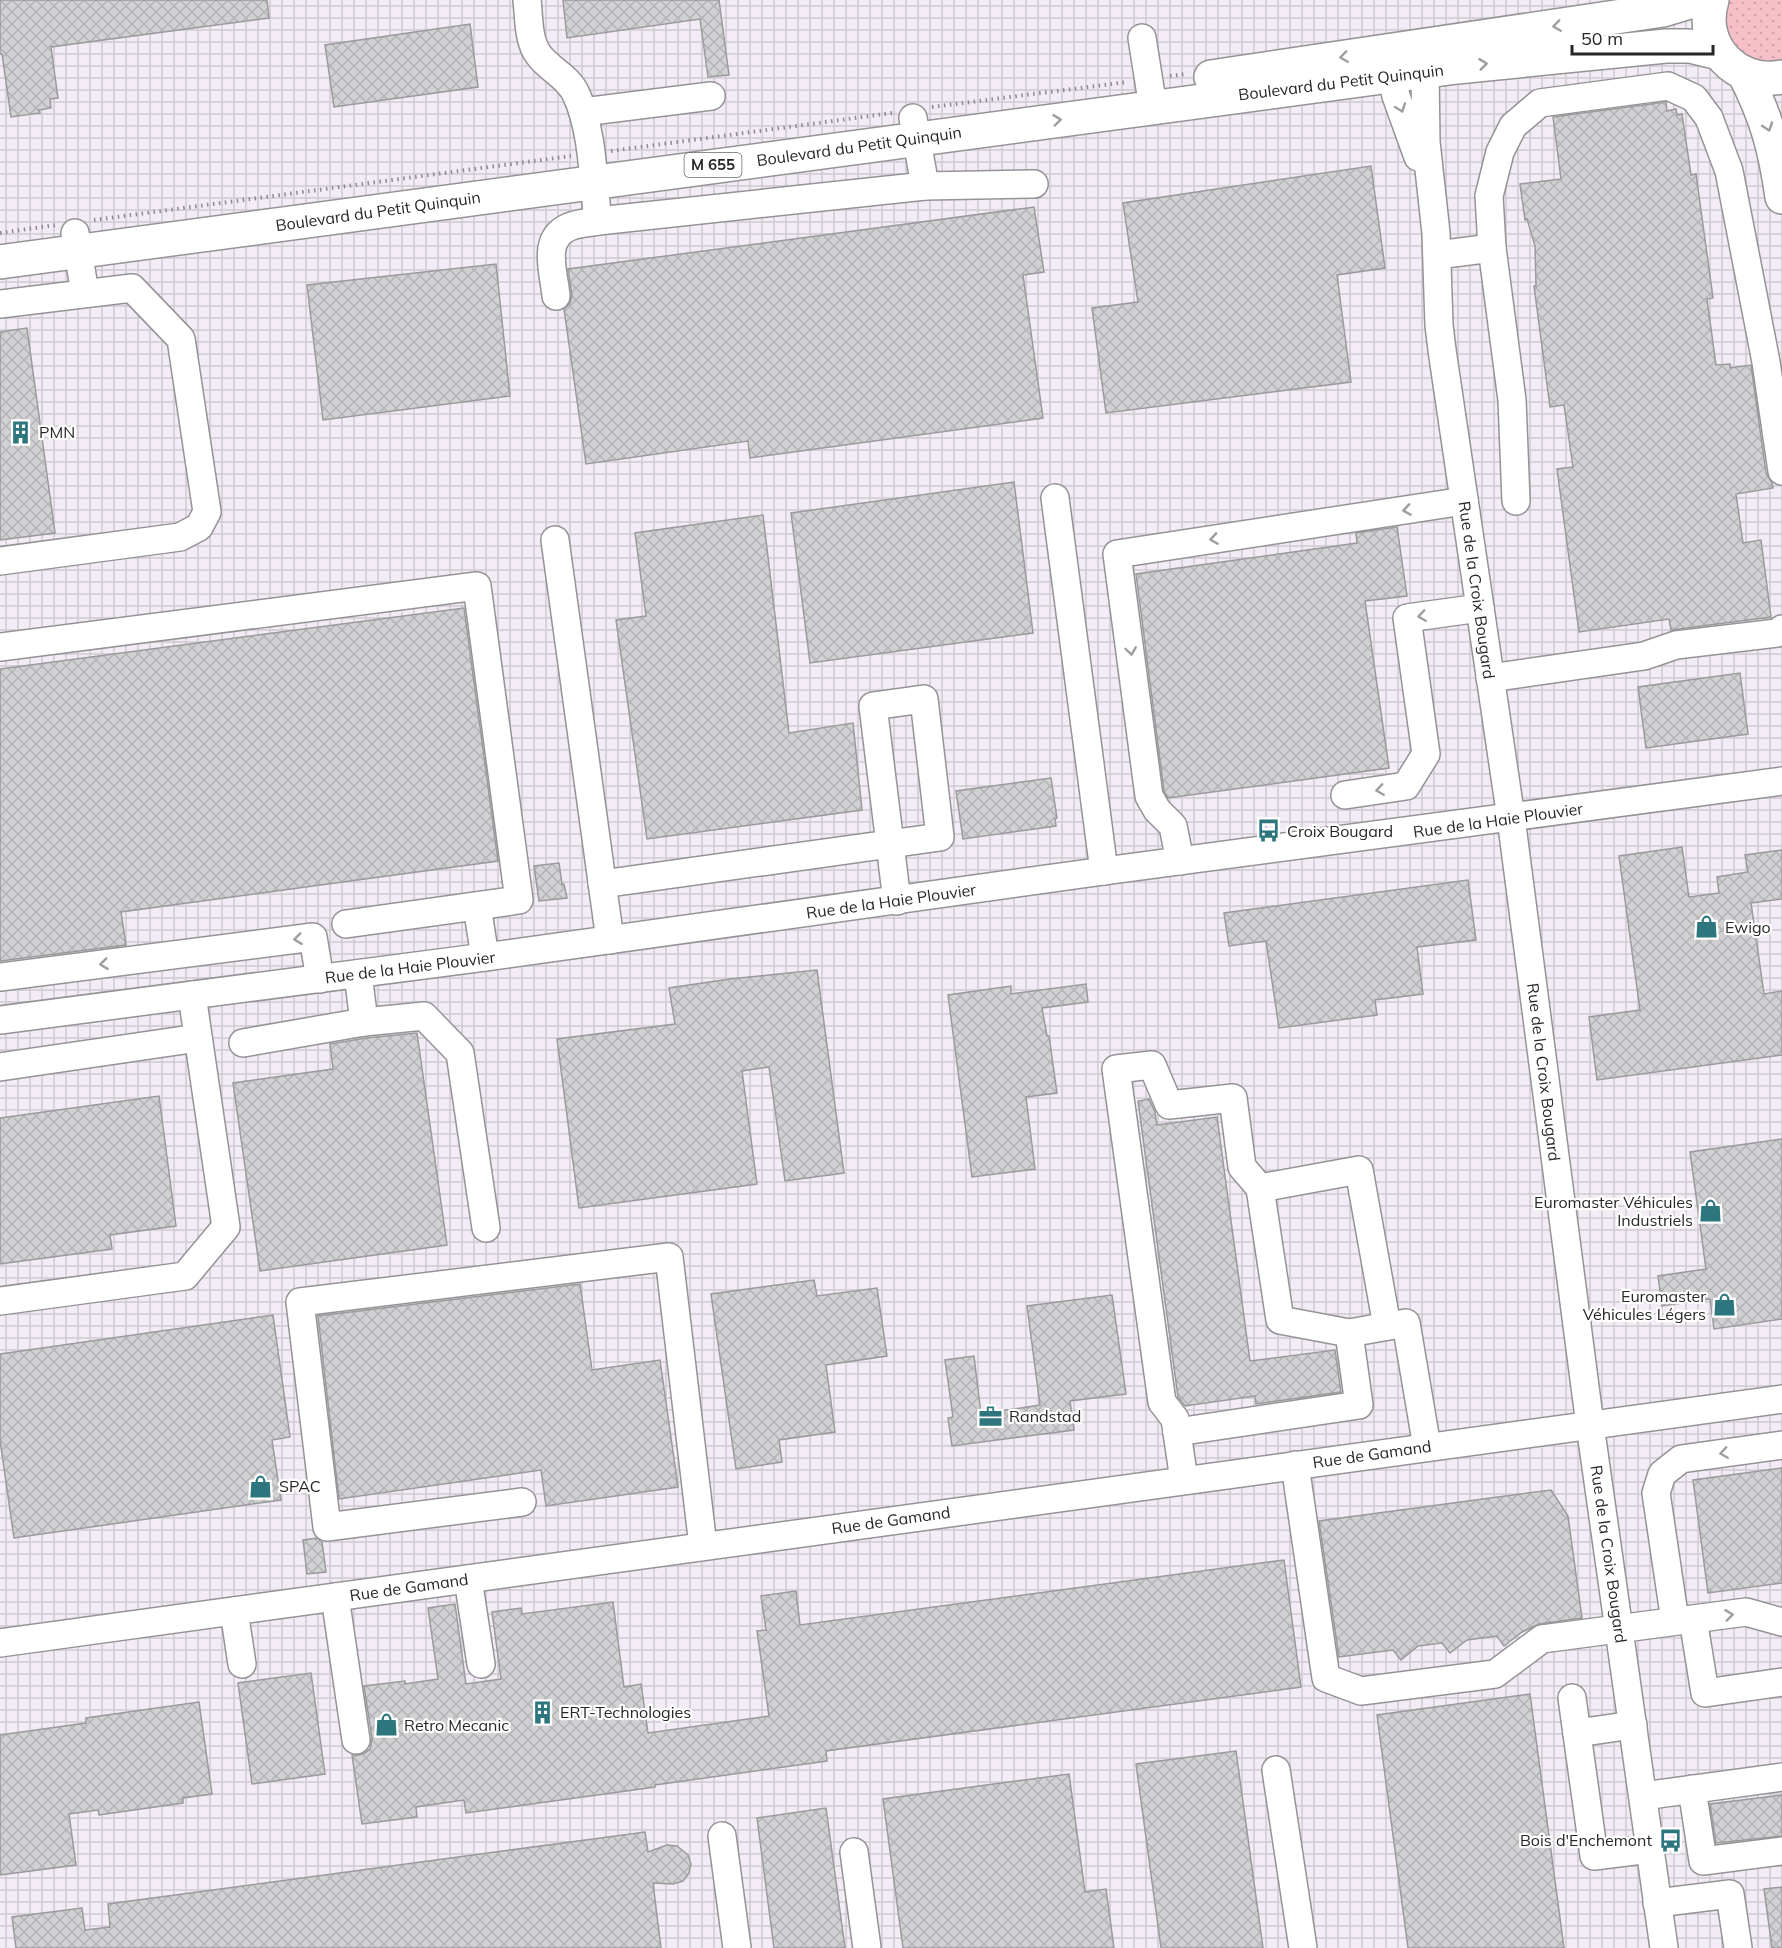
<svg xmlns="http://www.w3.org/2000/svg" width="1782" height="1948" viewBox="0 0 1782 1948" font-family="Mulish,sans-serif">
<style>
.industrial{fill:url(#industrial-grid)}
.grass{fill:url(#grass-dots)}
.building{fill:url(#building-cross-hatch);stroke:#9b9a9d;stroke-width:1.5}
.lines{fill:none;stroke-linecap:round;stroke-linejoin:round}
.minor-casing{stroke:#959396;stroke-width:30}
.major-casing{stroke:#959396;stroke-width:36}
.path{stroke:#8d8b8d;stroke-width:4;stroke-dasharray:1.5 4.5;stroke-linecap:butt}
.minor{stroke:#fff;stroke-width:27}
.major{stroke:#fff;stroke-width:33}
.oneway{stroke:#9e9e9e}
.labels{text-anchor:middle;stroke-width:4.5;stroke-linejoin:round;paint-order:stroke}
.shield{fill:#fff;stroke:#686868;stroke-width:1.5}
.shield-label{font-size:15px;font-weight:bold;fill:#282728}
.street-label{font-size:16px;fill:#282728;stroke:#fff}
.poi-label{font-size:16px;fill:#282728;stroke:#fff;text-anchor:start}
</style>
<defs>
<pattern id="industrial-grid" width="8" height="8" patternUnits="userSpaceOnUse" patternTransform="scale(1.5)"><rect width="8" height="8" fill="#f3ebf5"/><path d="M0 4h8M4 0v8" fill="none" stroke="#d0cad2"/></pattern>
<pattern id="grass-dots" width="8" height="8" patternUnits="userSpaceOnUse" patternTransform="scale(1.5)"><rect width="8" height="8" fill="#f7bfc8"/><path d="M2 2h.1M6 6h.1" fill="none" stroke="#d4a4ac" stroke-width="1.8" stroke-linecap="round"/></pattern>
<pattern id="building-cross-hatch" width="8" height="8" patternUnits="userSpaceOnUse" patternTransform="scale(1.5)"><rect width="8" height="8" fill="#d1d0d3"/><path d="M0 0l8 8M0 8l8-8" fill="none" stroke="#b3b3b5"/></pattern>
</defs>
<rect width="100%" height="100%" fill="#f7f5f7"/>
<rect class="industrial" x="0" y="0" width="1782" height="1948"/>
<polygon class="grass" points="1726,0 1782,0 1782,60 1771,63 1744,57 1726,37"/>
<g class="building">
<polygon points="0,0 267,0 269,18 51,47 58,98 50,99 51,108 39,110 40,113 11,117 2,54 0,54"/>
<polygon points="563,0 719,0 729,75 708,77 700,19 567,38"/>
<polygon points="470,24 478,87 334,107 325,45"/>
<polygon points="1666,102 1667,111 1676,109 1677,115 1682,114 1691,175 1696,174 1713,298 1707,299 1716,365 1730,364 1730,368 1751,365 1766,473 1772,483 1773,488 1736,494 1743,543 1761,540 1771,617 1671,630 1669,619 1579,632 1557,469 1573,467 1564,405 1550,407 1534,286 1536,286 1535,246 1527,219 1525,220 1520,184 1561,179 1553,117"/>
<polygon points="1371,166 1385,268 1337,275 1351,382 1106,413 1092,308 1138,302 1123,203"/>
<polygon points="1034,207 1044,272 1023,275 1043,418 750,458 748,441 586,464 564,309 570,303 572,295 568,269"/>
<polygon points="496,264 510,396 323,420 307,285"/>
<polygon points="27,328 55,533 0,540 0,332"/>
<polygon points="1014,482 1033,633 810,663 791,513"/>
<polygon points="763,515 789,733 853,723 862,810 647,839 616,620 646,616 635,533"/>
<polygon points="1397,527 1407,596 1365,601 1389,768 1168,798 1164,791 1136,574 1357,543 1356,533"/>
<polygon points="464,608 498,861 121,912 126,945 0,961 0,669"/>
<polygon points="1740,673 1748,734 1646,748 1638,687"/>
<polygon points="1051,778 1057,818 1055,819 1056,826 963,839 956,791"/>
<polygon points="1682,847 1689,897 1719,893 1717,877 1748,872 1745,855 1782,850 1782,899 1751,903 1764,994 1782,991 1782,1055 1597,1080 1589,1017 1640,1010 1619,856"/>
<polygon points="559,863 562,884 564,884 567,898 539,901 534,866"/>
<polygon points="1468,880 1476,940 1417,947 1423,994 1375,1000 1377,1015 1279,1028 1266,941 1229,946 1224,913"/>
<polygon points="817,970 844,1173 785,1181 769,1067 742,1071 757,1184 579,1208 557,1039 675,1024 669,988 730,979"/>
<polygon points="1086,984 1088,1002 1042,1008 1047,1036 1049,1036 1057,1093 1026,1097 1035,1169 972,1177 948,995 1011,986 1011,994"/>
<polygon points="417,1033 447,1245 260,1271 233,1083 333,1069 330,1044 366,1038"/>
<polygon points="159,1096 176,1226 110,1235 112,1249 0,1264 0,1118"/>
<polygon points="1149,1099 1155,1112 1157,1125 1217,1117 1250,1361 1335,1350 1341,1392 1256,1404 1255,1396 1185,1406 1178,1397 1138,1101"/>
<polygon points="1782,1139 1782,1319 1714,1329 1710,1299 1662,1306 1658,1276 1706,1269 1690,1152"/>
<polygon points="814,1280 817,1296 877,1288 887,1356 826,1365 835,1432 779,1440 782,1462 736,1469 711,1294"/>
<polygon points="580,1284 592,1370 660,1360 678,1487 546,1506 541,1470 339,1499 318,1316"/>
<polygon points="1112,1295 1126,1394 1070,1401 1074,1430 952,1446 948,1418 953,1417 945,1360 974,1356 981,1414 1040,1405 1027,1306"/>
<polygon points="273,1315 290,1437 272,1440 281,1500 14,1538 0,1440 0,1354"/>
<polygon points="1782,1468 1782,1583 1708,1593 1693,1480"/>
<polygon points="1551,1490 1568,1516 1582,1618 1539,1624 1522,1632 1504,1646 1497,1636 1467,1640 1450,1653 1442,1643 1418,1646 1401,1660 1393,1650 1339,1657 1319,1521"/>
<polygon points="317,1538 322,1542 326,1572 307,1574 303,1540"/>
<polygon points="1284,1560 1301,1687 826,1751 827,1761 655,1785 655,1787 466,1813 464,1800 416,1807 417,1817 362,1824 352,1755 359,1755 365,1753 370,1749 371,1745 372,1738 364,1686 405,1681 405,1684 438,1679 428,1608 455,1604 466,1684 501,1679 492,1612 521,1608 522,1614 613,1602 624,1687 641,1684 648,1733 769,1716 757,1631 766,1630 761,1596 796,1591 800,1625"/>
<polygon points="311,1673 325,1774 252,1784 238,1683"/>
<polygon points="1530,1694 1564,1948 1408,1948 1377,1715"/>
<polygon points="199,1702 212,1794 183,1798 183,1803 99,1815 98,1810 69,1814 76,1865 0,1875 0,1735 86,1723 86,1718"/>
<polygon points="1236,1751 1263,1948 1161,1948 1136,1764"/>
<polygon points="1069,1774 1085,1892 1106,1889 1114,1948 903,1948 883,1799"/>
<polygon points="1782,1795 1782,1836 1716,1843 1710,1804"/>
<polygon points="826,1808 845,1948 774,1948 757,1818"/>
<polygon points="645,1832 648,1852 667,1845 677,1846 688,1855 691,1864 689,1873 683,1881 673,1884 653,1883 661,1948 16,1948 12,1917 82,1908 85,1930 110,1927 108,1904"/>
<polygon points="1782,1887 1782,1948 1772,1948 1764,1889"/>
</g>
<g class="lines">
<defs>
<g id="minor">
<path d="M527,0C529,17 528,40 538,54C548,69 568,76 576,94C593,130 593,181 598,221"/>
<polyline points="1142,38 1153,107"/>
<polyline points="1423,51 1425,71 1426,142 1436,233 1439,325 1442,350 1511,818 1590,1425 1664,1948"/>
<polyline points="1388,56 1396,96 1418,157"/>
<polyline points="583,112 711,96"/>
<polyline points="913,118 925,186"/>
<polyline points="75,233 85,293"/>
<polyline points="1437,255 1492,248"/>
<path d="M556,296C554,272 541,239 569,227C578,223 589,223 598,221L925,186L1034,184"/>
<polyline points="0,304 132,288 181,339 207,512 199,527 180,537 0,561"/>
<polyline points="1055,498 1104,871"/>
<polyline points="1516,501 1512,400 1492,248 1489,196 1500,152 1513,126 1540,103 1668,86 1694,98 1709,118 1729,171 1766,362 1782,471"/>
<polyline points="555,540 610,940"/>
<polyline points="0,647 477,586 519,900 346,924"/>
<polyline points="1490,678 1644,656 1676,645 1777,633 1782,629"/>
<polyline points="1345,795 1406,786 1426,754 1407,618 1480,608"/>
<polyline points="1180,861 1173,826 1157,810 1149,796 1117,554 1464,501"/>
<polyline points="602,884 940,837 924,699 873,706 897,901"/>
<polyline points="477,906 485,957"/>
<polyline points="358,974 364,1022"/>
<polyline points="0,977 313,937 320,979"/>
<polyline points="0,1020 485,957 1104,871 1782,781"/>
<polyline points="243,1043 364,1022 424,1016 460,1053 486,1228"/>
<polyline points="0,1067 198,1038"/>
<polyline points="0,1301 185,1276 226,1227 192,995"/>
<polyline points="1387,1326 1359,1170 1260,1188 1280,1320 1349,1333 1406,1323 1427,1447"/>
<polyline points="1177,1432 1359,1405 1349,1333"/>
<polyline points="1295,1465 1326,1678 1361,1691 1495,1674 1542,1639 1746,1612 1782,1622"/>
<polyline points="1184,1480 1175,1419 1162,1402 1116,1069 1152,1065 1169,1105 1233,1098 1242,1167 1260,1188"/>
<polyline points="522,1502 327,1527 300,1302 669,1257 703,1546"/>
<polyline points="468,1579 481,1664"/>
<polyline points="335,1597 356,1740"/>
<polyline points="234,1611 242,1664"/>
<polyline points="1693,1619 1705,1693 1782,1682"/>
<polyline points="1675,1621 1656,1493 1662,1474 1681,1459 1782,1445"/>
<polyline points="0,1643 1782,1399"/>
<polyline points="1572,1698 1594,1856 1650,1849"/>
<polyline points="1577,1733 1633,1725"/>
<polyline points="1276,1770 1303,1948"/>
<polyline points="1692,1789 1703,1861 1782,1851"/>
<polyline points="1643,1796 1782,1777"/>
<polyline points="722,1836 737,1948"/>
<polyline points="854,1852 867,1948"/>
<polyline points="1657,1903 1730,1894 1738,1948"/>
</g>
<g id="major">
<path d="M1712,0C1698,45 1736,86 1782,77"/>
<path d="M1744,73C1767,118 1775,148 1782,197"/>
<polyline points="1211,77 1663,10 1696,0"/>
<polyline points="0,262 1457,67 1666,46 1690,46 1719,53"/>
</g>
</defs>
<use href="#minor" class="minor-casing"/>
<use href="#major" class="major-casing"/>
<g class="path">
<polyline points="1170,76 1186,74"/>
<polyline points="932,107 1127,82"/>
<polyline points="611,151 892,113"/>
<polyline points="94,220 571,156"/>
<polyline points="0,233 56,225"/>
</g>
<use href="#minor" class="minor"/>
<use href="#major" class="major"/>
</g>
<defs><path id="oneway-chevron" d="M-2-3.5L2.5 0L-2 3.5" fill="none" stroke-width="1.6" stroke-linecap="round" stroke-linejoin="round" transform="scale(1.5)"/></defs>
<g class="oneway">
<use href="#oneway-chevron" transform="translate(1557 26) rotate(172)"/>
<use href="#oneway-chevron" transform="translate(1344 57) rotate(172)"/>
<use href="#oneway-chevron" transform="translate(1483 64) rotate(-7)"/>
<use href="#oneway-chevron" transform="translate(1401 108) rotate(70)"/>
<use href="#oneway-chevron" transform="translate(1057 120) rotate(-7)"/>
<use href="#oneway-chevron" transform="translate(1768 127) rotate(72)"/>
<use href="#oneway-chevron" transform="translate(1407 510) rotate(171)"/>
<use href="#oneway-chevron" transform="translate(1214 539) rotate(171)"/>
<use href="#oneway-chevron" transform="translate(1422 616) rotate(172)"/>
<use href="#oneway-chevron" transform="translate(1131 651) rotate(82)"/>
<use href="#oneway-chevron" transform="translate(1380 790) rotate(172)"/>
<use href="#oneway-chevron" transform="translate(298 939) rotate(173)"/>
<use href="#oneway-chevron" transform="translate(104 964) rotate(173)"/>
<use href="#oneway-chevron" transform="translate(1724 1453) rotate(172)"/>
<use href="#oneway-chevron" transform="translate(1729 1615) rotate(-7)"/>
</g>
<defs>
<symbol id="building-bare" viewBox="-9 -9 18 18"><path d="M-4-6H4V6H1V3H-1V6H-4ZM-2.5-4.3h1.7v1.8h-1.7ZM.8-4.3h1.7v1.8H.8ZM-2.5-1h1.7V.8h-1.7ZM.8-1h1.7V.8H.8Z" fill="#2d767e" stroke="#fff" stroke-width="2.5" paint-order="stroke"/></symbol>
<symbol id="bus-bare" viewBox="-9 -9 18 18"><path d="M-5-6H5V4H4V6H2V4H-2V6H-4V4H-5ZM-3.5-4V0h7V-4ZM-3.5 1.2v1.5H-2V1.2ZM2 1.2v1.5H3.5V1.2Z" fill="#2d767e" stroke="#fff" stroke-width="2.5" paint-order="stroke"/></symbol>
<symbol id="shop-bare" viewBox="-9 -9 18 18"><path d="M-5-2.5h2.3a2.7 3.5 0 0 1 5.4 0H5L5.5 6h-11ZM-1.5-2.5h3a1.5 2.3 0 0 0-3 0Z" fill="#2d767e" stroke="#fff" stroke-width="2.5" paint-order="stroke"/></symbol>
<symbol id="office-bare" viewBox="-9 -9 18 18"><path d="M-6-3h4V-5.5h4V-3h4V5H-6ZM-1-4.5V-3h2v-1.5ZM-6 0V1H6V0Z" fill="#2d767e" stroke="#fff" stroke-width="2.5" paint-order="stroke"/></symbol>
</defs>
<g fill-rule="evenodd">
<use href="#building-bare" x="4" y="416" width="33" height="33"/>
<use href="#bus-bare" x="1252" y="814" width="33" height="33"/>
<use href="#shop-bare" x="1690" y="910" width="33" height="33"/>
<use href="#shop-bare" x="1694" y="1194" width="33" height="33"/>
<use href="#shop-bare" x="1708" y="1288" width="33" height="33"/>
<use href="#office-bare" x="974" y="1400" width="33" height="33"/>
<use href="#shop-bare" x="244" y="1470" width="33" height="33"/>
<use href="#building-bare" x="526" y="1696" width="33" height="33"/>
<use href="#shop-bare" x="370" y="1708" width="33" height="33"/>
<use href="#bus-bare" x="1654" y="1824" width="33" height="33"/>
</g>
<g class="labels">
<rect class="shield" x="684.5" y="153" width="57" height="24" rx="4.5"/>
<g class="shield-label">
<text x="713" y="170">M 655</text>
</g>
<g class="street-label">
<text transform="translate(1341 82) rotate(-7)" y="6">Boulevard du Petit Quinquin</text>
<text transform="translate(859 146) rotate(-8)" y="6">Boulevard du Petit Quinquin</text>
<text transform="translate(378 211) rotate(-8)" y="6">Boulevard du Petit Quinquin</text>
<text transform="translate(1477 590) rotate(82)" y="6">Rue de la Croix Bougard</text>
<text transform="translate(1498 820) rotate(-8)" y="6">Rue de la Haie Plouvier</text>
<text transform="translate(891 901) rotate(-8)" y="6">Rue de la Haie Plouvier</text>
<text transform="translate(410 967) rotate(-7)" y="6">Rue de la Haie Plouvier</text>
<text transform="translate(1544 1072) rotate(83)" y="6">Rue de la Croix Bougard</text>
<text transform="translate(1372 1454) rotate(-8)" y="6">Rue de Gamand</text>
<text transform="translate(891 1520) rotate(-8)" y="6">Rue de Gamand</text>
<text transform="translate(1609 1554) rotate(82)" y="6">Rue de la Croix Bougard</text>
<text transform="translate(409 1587) rotate(-8)" y="6">Rue de Gamand</text>
</g>
<g class="poi-label">
<text x="39" y="438">PMN</text>
<text x="1287" y="837">Croix Bougard</text>
<text x="1725" y="933">Ewigo</text>
<text x="1693" y="1208" text-anchor="end">Euromaster Véhicules<tspan x="1693" dy="18">Industriels</tspan></text>
<text x="1706" y="1302" text-anchor="end">Euromaster<tspan x="1706" dy="18">Véhicules Légers</tspan></text>
<text x="1009" y="1422">Randstad</text>
<text x="279" y="1492">SPAC</text>
<text x="560" y="1718">ERT-Technologies</text>
<text x="404" y="1731">Retro Mecanic</text>
<text x="1652" y="1846" text-anchor="end">Bois d'Enchemont</text>
</g>
</g>
<path d="M1572 45v9h141v-9" fill="none" stroke="#282728" stroke-width="3"/>
<text x="1581" y="45" font-size="18" fill="#282728" stroke="#ffffff" stroke-width="4.5" paint-order="stroke">50 m</text>
</svg>
